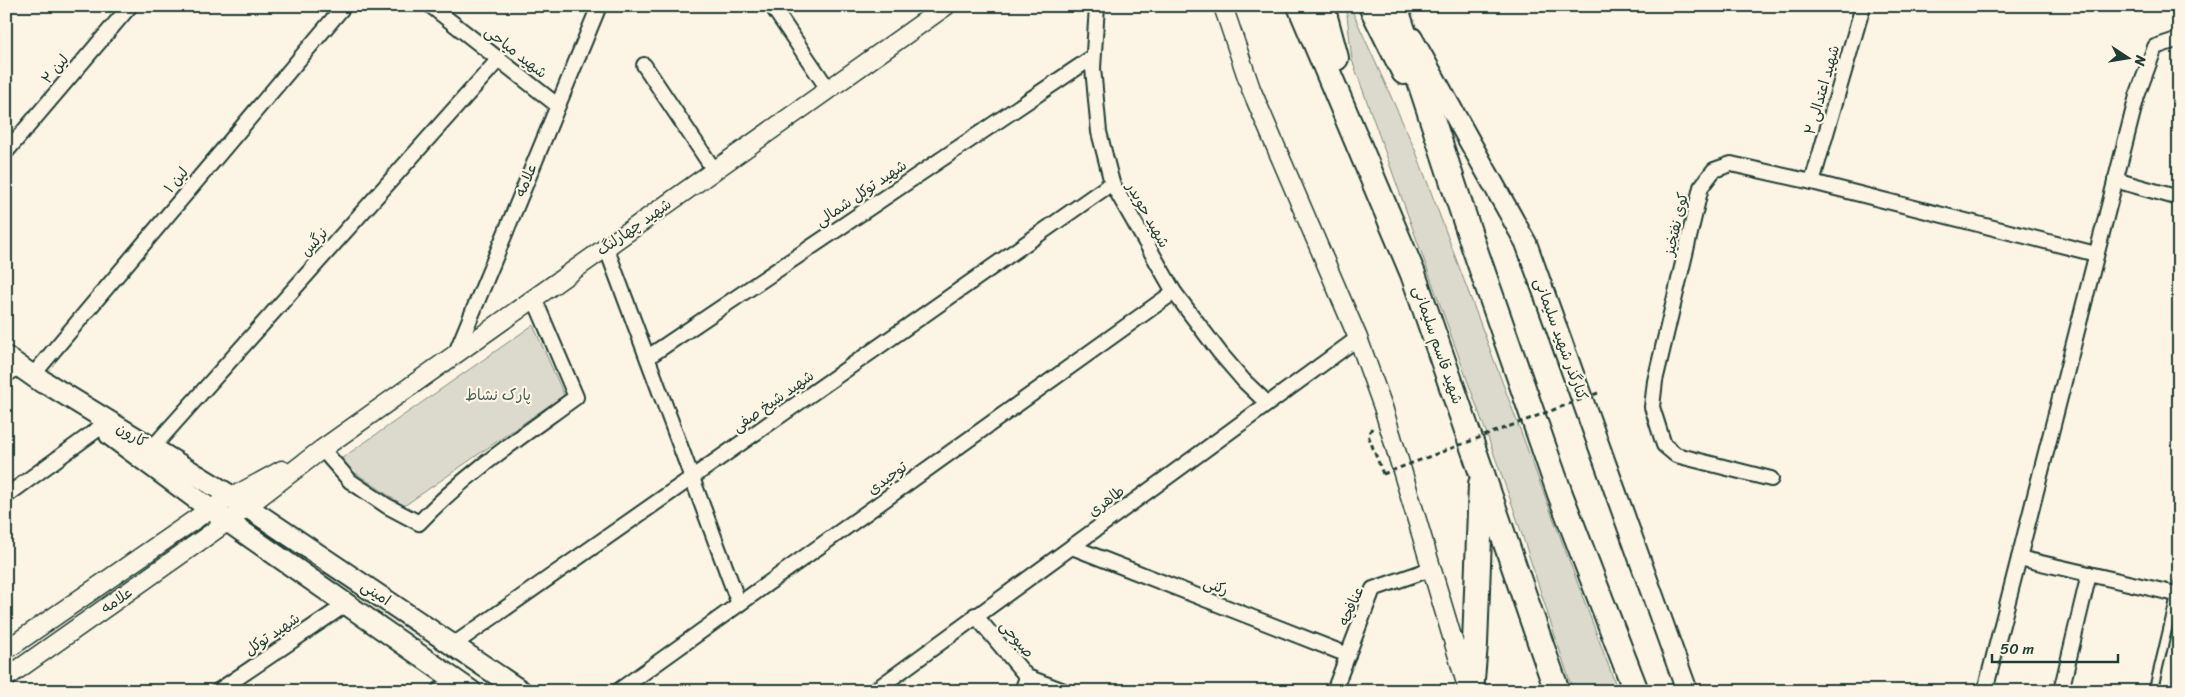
<svg xmlns="http://www.w3.org/2000/svg" width="2185" height="697" viewBox="0 0 2185 697" font-family="Sriracha,'Playpen Sans Arabic',sans-serif">
<style>
.green{fill:#dcdacc;stroke:#7e8c80}
.lines{fill:none;stroke-linecap:round;stroke-linejoin:round}
.service-casing{stroke:#1f3d34;stroke-width:11}
.minor-casing{stroke:#1f3d34;stroke-width:18}
.tertiary-casing{stroke:#1f3d34;stroke-width:21}
.secondary-casing{stroke:#1f3d34;stroke-width:24}
.trunk-casing{stroke:#1f3d34;stroke-width:28}
.path{stroke:#1f3d34;stroke-width:3;stroke-dasharray:5 4;stroke-linecap:butt}
.service{stroke:#fcf5e5;stroke-width:7}
.minor{stroke:#fcf5e5;stroke-width:14}
.tertiary{stroke:#fcf5e5;stroke-width:18}
.secondary{stroke:#fcf5e5;stroke-width:20}
.trunk{stroke:#fcf5e5;stroke-width:24}
.path-bridge{stroke:#1f3d34;stroke-width:3;stroke-dasharray:5 4;stroke-linecap:butt}
.labels{text-anchor:middle;stroke-width:4.5;stroke-linejoin:round;paint-order:stroke}
.street-label{font-size:15px;fill:#1f3d34;stroke:#fcf5e5}
.park-label{font-size:15px;fill:#455c52;stroke:#fcf5e5}
</style>
<rect width="100%" height="100%" fill="#fcf5e5"/>
<filter id="ink" filterUnits="userSpaceOnUse"><feTurbulence type="fractalNoise" baseFrequency=".02" numOctaves="2"/><feDisplacementMap in="SourceGraphic" scale="10" xChannelSelector="R" yChannelSelector="G"/><feConvolveMatrix kernelMatrix="1 2 1 2 8 2 1 2 1" color-interpolation-filters="sRGB"/></filter>
<g filter="url(#ink)">
<g class="green">
<polygon points="1346,6 1350,6 1416,152 1618,691 1573,691 1513,507 1352,60"/>
<polygon points="533,325 564,395 404,506 338,461"/>
</g>
<g class="lines">
<defs>
<polyline id="service" points="2153,691 2179,581"/>
<g id="minor">
<polyline points="431,6 557,105"/>
<polyline points="772,6 828,89"/>
<polyline points="1097,6 1093,68 1099,132 1112,183 1174,292 1220,353 1244,381 1267,403"/>
<polyline points="644,65 714,170"/>
<polyline points="6,152 130,6"/>
<polyline points="2115,180 2179,198"/>
<polyline points="1812,182 1863,6"/>
<polyline points="606,247 739,604"/>
<polyline points="455,355 599,6"/>
<polyline points="648,357 1093,57"/>
<polyline points="6,375 20,366"/>
<polyline points="33,375 344,6"/>
<polyline points="153,447 499,59"/>
<path d="M322,449L350,481L387,506L419,523C465,474 521,437 576,397L534,298"/>
<polyline points="1771,479 1676,455 1664,445 1652,407 1655,381 1701,187 1714,170 1731,164 1812,182 2096,254"/>
<polyline points="6,496 109,421"/>
<polyline points="1072,547 1348,655"/>
<polyline points="2019,558 2176,594"/>
<polyline points="975,615 1027,677 1064,691"/>
<polyline points="453,645 1112,183"/>
<polyline points="218,691 345,605"/>
<polyline points="438,691 454,679"/>
<polyline points="618,691 1174,292"/>
<polyline points="874,691 1358,338"/>
<polyline points="1022,691 1027,677"/>
<polyline points="1334,691 1373,589 1431,569"/>
<polyline points="1985,691 2137,96 2155,47 2179,39"/>
<polyline points="2061,691 2089,574"/>
</g>
<g id="tertiary">
<polyline points="1223,6 1251,89 1358,338 1383,407 1468,690"/>
<polyline points="6,650 210,509 282,470"/>
<polyline points="6,678 227,522 322,449 946,6"/>
</g>
<g id="secondary">
<polyline points="1412,38 1526,243 1687,691"/>
<polyline points="6,357 43,383"/>
<polyline points="33,375 231,496 521,691"/>
<polyline points="110,435 210,509 471,691"/>
</g>
<g id="trunk">
<polyline points="1300,6 1413,274 1557,691"/>
<polyline points="1322,6 1336,58"/>
<polyline points="1371,6 1404,72"/>
<polyline points="1395,6 1474,247 1560,494 1636,691"/>
<polyline points="1471,691 1475,644 1481,484"/>
</g>
</defs>
<use href="#service" class="service-casing"/>
<use href="#minor" class="minor-casing"/>
<use href="#tertiary" class="tertiary-casing"/>
<use href="#secondary" class="secondary-casing"/>
<use href="#trunk" class="trunk-casing"/>
<polyline class="path" points="1372,428 1368,435 1383,474"/>
<use href="#service" class="service"/>
<use href="#minor" class="minor"/>
<use href="#tertiary" class="tertiary"/>
<use href="#secondary" class="secondary"/>
<use href="#trunk" class="trunk"/>
<polyline class="path-bridge" points="1383,474 1598,393"/>
</g>
</g>
<g class="labels">
<g class="street-label">
<text transform="translate(516 52) rotate(38)" y="5">شهید میاحی</text>
<text transform="translate(55 69) rotate(-50)" y="5">لین ۲</text>
<text transform="translate(1822 90) rotate(-74)" y="5">شهید اعتدالی ۲</text>
<text transform="translate(176 180) rotate(-50)" y="5">لین ۱</text>
<text transform="translate(526 180) rotate(-68)" y="5">علامه</text>
<text transform="translate(861 193) rotate(-34)" y="5">شهید توکل شمالی</text>
<text transform="translate(1148 215) rotate(61)" y="5">شهید حویدر</text>
<text transform="translate(1676 224) rotate(-77)" y="5">کوی نفتخیز</text>
<text transform="translate(634 227) rotate(-35)" y="5">شهید چهارلنگ</text>
<text transform="translate(314 242) rotate(-48)" y="5">نرگس</text>
<text transform="translate(1561 339) rotate(70)" y="5">کنارگذر شهید سلیمانی</text>
<text transform="translate(1438 345) rotate(71)" y="5">شهید قاسم سلیمانی</text>
<text transform="translate(773 401) rotate(-35)" y="5">شهید شیخ صفی</text>
<text transform="translate(132 435) rotate(31)" y="5">کارون</text>
<text transform="translate(887 478) rotate(-36)" y="5">توحیدی</text>
<text transform="translate(1106 501) rotate(-37)" y="5">طاهری</text>
<text transform="translate(1216 586) rotate(21)" y="5">رکنی</text>
<text transform="translate(376 593) rotate(34)" y="5">امینی</text>
<text transform="translate(117 600) rotate(-35)" y="5">علامه</text>
<text transform="translate(1351 606) rotate(-66)" y="5">عنافچه</text>
<text transform="translate(272 634) rotate(-34)" y="5">شهید توکل</text>
<text transform="translate(1017 639) rotate(50)" y="5">صبوحی</text>
</g>
<g class="park-label">
<text x="498" y="400">پارک نشاط</text>
</g>
</g>
<rect width="2185" height="697" fill="none" stroke="#fcf5e5" stroke-width="25"/>
<rect x="12" y="12" width="2160" height="672" fill="none" stroke="#1f3d34" stroke-width="2" filter="url(#ink)"/>
<g transform="translate(2128 58) rotate(102)" stroke="#fcf5e5" stroke-width="4" paint-order="stroke">
<path d="M0-4L9 19L0 12L-9 19Z" fill="#1f3d34"/>
<text y="-8" font-size="14" font-weight="bold" text-anchor="middle" fill="#1f3d34">N</text>
</g>
<path d="M1992 654v8h126v-8" fill="none" stroke="#1f3d34" stroke-width="2.5"/>
<text x="2000" y="654" font-size="15" fill="#1f3d34" stroke="#fcf5e5" stroke-width="4" paint-order="stroke">50 m</text>
</svg>
